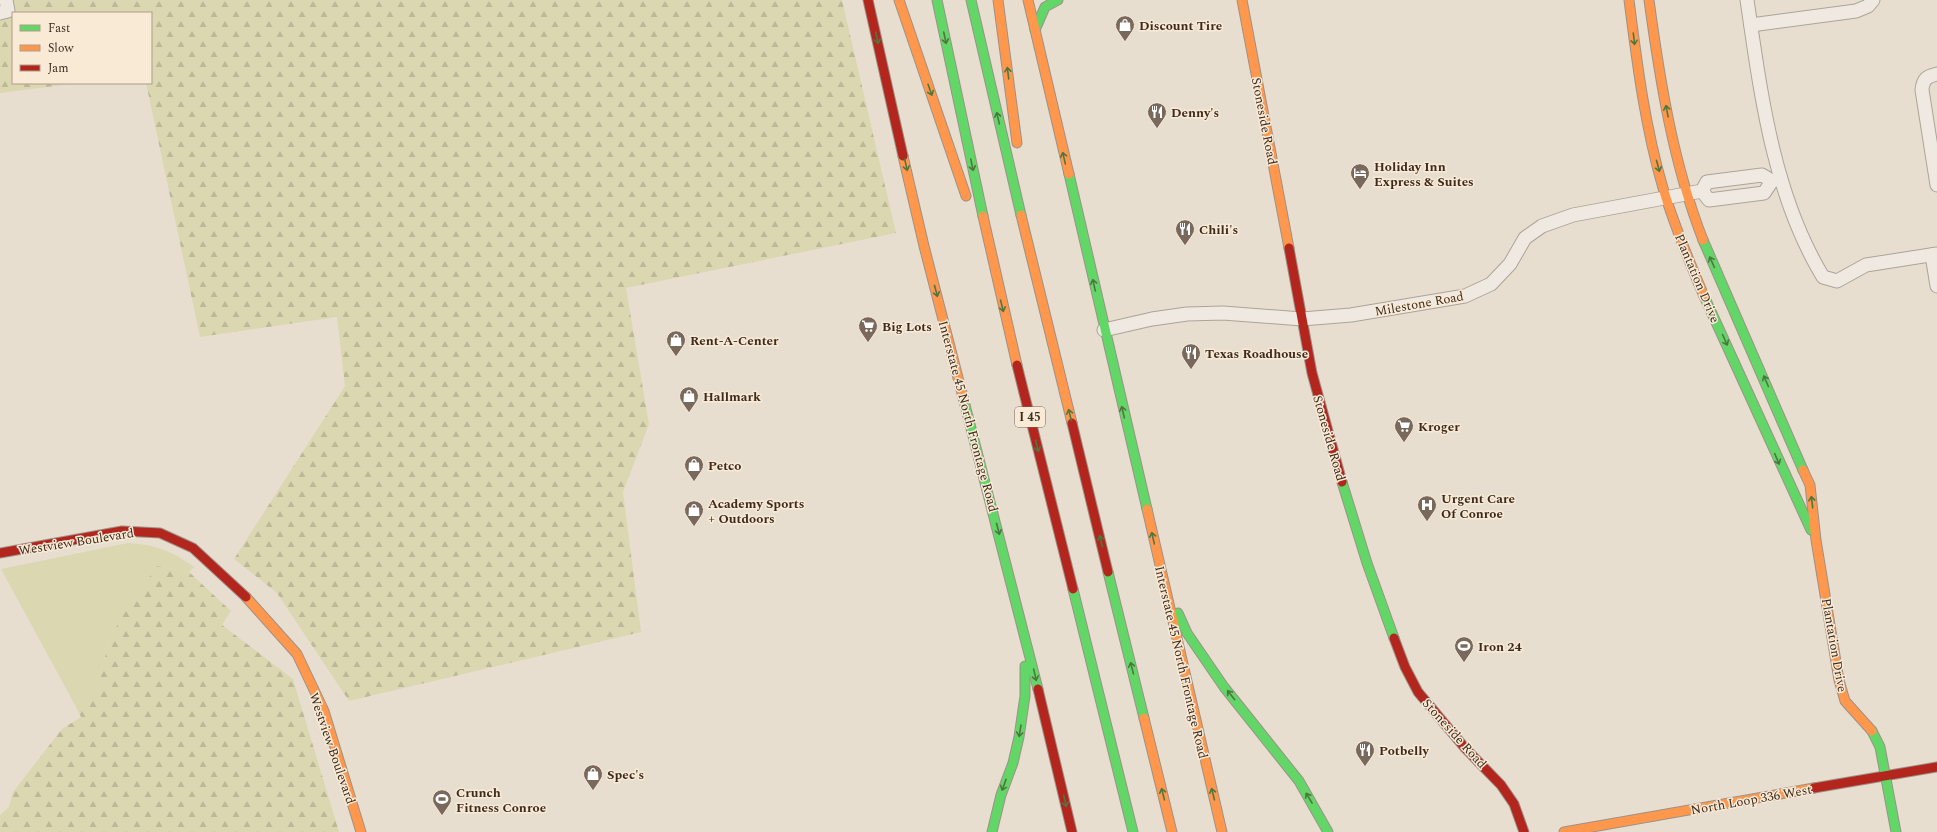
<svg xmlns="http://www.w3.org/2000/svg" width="1937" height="832" viewBox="0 0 1937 832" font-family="Spectral,serif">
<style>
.grass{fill:#dbd7b1}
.forest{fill:url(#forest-firs)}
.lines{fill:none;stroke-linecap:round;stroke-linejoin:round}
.street-casing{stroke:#ada398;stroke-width:15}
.fast-casing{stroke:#9d9288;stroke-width:11}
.slow-casing{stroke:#9d9288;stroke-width:11}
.jam-casing{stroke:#9d9288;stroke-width:11}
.street{stroke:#efe9e1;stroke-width:13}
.fast{stroke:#63d668;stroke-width:9}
.slow{stroke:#ff974d;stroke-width:9}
.jam{stroke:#b3261e;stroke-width:9}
.oneway{stroke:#4e773f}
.labels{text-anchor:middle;stroke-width:3;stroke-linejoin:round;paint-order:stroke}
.shield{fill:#f8ead5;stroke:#756455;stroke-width:1}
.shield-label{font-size:12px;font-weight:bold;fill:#3d2a1e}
.poi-label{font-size:13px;font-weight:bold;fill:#3d2a1e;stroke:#f8ead5;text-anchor:start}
.street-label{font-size:13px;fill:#3d2a1e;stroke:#f8ead5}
</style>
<defs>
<pattern id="forest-firs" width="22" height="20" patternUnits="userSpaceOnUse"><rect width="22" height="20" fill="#dbd7b1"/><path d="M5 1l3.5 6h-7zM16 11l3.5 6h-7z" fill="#bdb998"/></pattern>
</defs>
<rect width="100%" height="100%" fill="#e8ded0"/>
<path class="grass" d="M128,543C154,544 174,552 194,567L189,572L157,566L110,639L98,683L89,696L75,705L1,569Z"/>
<g class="forest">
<polygon points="0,0 842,0 896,233 626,288 649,424 623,492 641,632 349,701 277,593 234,559 345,386 337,317 200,337 146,83 151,83 151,13 13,13 13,83 78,83 0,93"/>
<polygon points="157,566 189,572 231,611 222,625 293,679 339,832 0,832 0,815 9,807 13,792 62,729 81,717 75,705 89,696 98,683 110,639 121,618"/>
</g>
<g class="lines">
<defs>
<g id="street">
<path d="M1747,0C1761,95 1773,194 1823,277L1837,281L1866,265L1937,254"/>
<polyline points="0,13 8,11 6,0"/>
<polyline points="1751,25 1856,11 1868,6 1873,0"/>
<path d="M1937,74C1927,76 1923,79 1922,90L1937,185"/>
<polyline points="1702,191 1709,200 1764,193 1772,181 1780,179"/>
<polyline points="1932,255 1937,286"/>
<polyline points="1104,330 1152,319 1187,314 1223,313 1302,319 1351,315 1465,296 1491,284 1510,264 1525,238 1542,226 1573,215 1702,191 1707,182 1762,175 1772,181"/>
</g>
<g id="fast">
<polyline points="937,0 983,216"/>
<polyline points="971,0 1021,215"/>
<polyline points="1035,30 1045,7 1058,0"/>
<polyline points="1069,174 1147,509"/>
<polyline points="1703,240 1803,470"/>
<polyline points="1704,296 1811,530"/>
<polyline points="963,397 1038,689"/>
<polyline points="1342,482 1367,563 1394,638"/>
<polyline points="1108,572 1144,718"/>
<polyline points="1073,589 1133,832"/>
<polyline points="1178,613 1187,633 1224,687 1299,781 1328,832"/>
<polyline points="1872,731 1880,747 1896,832"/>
<polyline points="992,832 1001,795 1013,763 1019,737 1025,696 1025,666"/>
</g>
<g id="slow">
<polyline points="899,0 966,196"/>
<polyline points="998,0 1017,143"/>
<polyline points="1028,0 1069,174"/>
<polyline points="1242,0 1289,248"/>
<path d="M1629,0C1637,63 1645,127 1663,188C1674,225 1689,261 1704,296"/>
<path d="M1649,0C1660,81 1673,163 1703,240"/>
<polyline points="903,156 924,246 963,397"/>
<polyline points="1021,215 1072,423"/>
<polyline points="983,216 1017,365"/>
<polyline points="1803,470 1810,485 1816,540 1839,680 1845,701 1872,731"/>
<polyline points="1147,509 1222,832"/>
<polyline points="246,597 297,654 324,711 361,832"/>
<polyline points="1144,718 1172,832"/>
<polyline points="1564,832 1814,788"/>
</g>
<g id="jam">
<polyline points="868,0 903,156"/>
<polyline points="1289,248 1312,373 1342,482"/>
<polyline points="1017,365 1073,589"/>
<polyline points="1072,423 1108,572"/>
<polyline points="0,553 122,531 160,533 193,548 246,597"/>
<polyline points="1394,638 1405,667 1418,692 1465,748 1501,785 1514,804 1524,832"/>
<polyline points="1038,689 1072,832"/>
<polyline points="1814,788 1937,767"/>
</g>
</defs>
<use href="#street" class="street-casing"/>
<use href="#fast" class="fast-casing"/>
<use href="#slow" class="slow-casing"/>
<use href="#jam" class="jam-casing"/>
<use href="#street" class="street"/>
<use href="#fast" class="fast"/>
<use href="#slow" class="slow"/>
<use href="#jam" class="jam"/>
</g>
<defs><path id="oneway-shaft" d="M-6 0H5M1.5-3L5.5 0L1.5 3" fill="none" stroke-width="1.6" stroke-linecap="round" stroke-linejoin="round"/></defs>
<g class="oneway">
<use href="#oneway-shaft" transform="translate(877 38) rotate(77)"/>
<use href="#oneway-shaft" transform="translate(945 38) rotate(78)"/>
<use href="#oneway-shaft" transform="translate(1634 39) rotate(83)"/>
<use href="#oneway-shaft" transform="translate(1008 73) rotate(-97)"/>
<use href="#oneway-shaft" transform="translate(930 90) rotate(71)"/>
<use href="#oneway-shaft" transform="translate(1667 111) rotate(-101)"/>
<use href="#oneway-shaft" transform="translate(998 118) rotate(-103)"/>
<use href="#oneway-shaft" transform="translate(1064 158) rotate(-103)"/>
<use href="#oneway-shaft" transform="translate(906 165) rotate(77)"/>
<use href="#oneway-shaft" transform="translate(972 165) rotate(78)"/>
<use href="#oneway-shaft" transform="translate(1658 166) rotate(75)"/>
<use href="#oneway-shaft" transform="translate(1712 262) rotate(-114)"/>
<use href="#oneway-shaft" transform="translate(1094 285) rotate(-103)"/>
<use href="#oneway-shaft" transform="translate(936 291) rotate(75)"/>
<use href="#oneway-shaft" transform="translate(1002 306) rotate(76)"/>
<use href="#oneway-shaft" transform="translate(1725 340) rotate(66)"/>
<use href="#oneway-shaft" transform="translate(1766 381) rotate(-113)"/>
<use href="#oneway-shaft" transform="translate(1123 412) rotate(-103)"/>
<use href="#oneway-shaft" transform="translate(1070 415) rotate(-104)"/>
<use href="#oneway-shaft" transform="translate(1037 446) rotate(76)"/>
<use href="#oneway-shaft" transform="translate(1777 459) rotate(67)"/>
<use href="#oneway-shaft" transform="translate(1812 502) rotate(-97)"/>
<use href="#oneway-shaft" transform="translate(998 529) rotate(75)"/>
<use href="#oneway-shaft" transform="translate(1153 538) rotate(-103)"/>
<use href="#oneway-shaft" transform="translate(1101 541) rotate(-104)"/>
<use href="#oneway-shaft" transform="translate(1132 668) rotate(-104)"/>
<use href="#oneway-shaft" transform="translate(1035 675) rotate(77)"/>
<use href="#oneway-shaft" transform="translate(1231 695) rotate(-128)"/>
<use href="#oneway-shaft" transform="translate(1020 731) rotate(99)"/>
<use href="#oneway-shaft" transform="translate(1004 785) rotate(110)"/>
<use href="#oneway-shaft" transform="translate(1163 794) rotate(-104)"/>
<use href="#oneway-shaft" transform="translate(1213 794) rotate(-104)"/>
<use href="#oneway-shaft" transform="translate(1309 798) rotate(-121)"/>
<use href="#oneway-shaft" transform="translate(1065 801) rotate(77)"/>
</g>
<defs>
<symbol id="shop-pin" viewBox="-11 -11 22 30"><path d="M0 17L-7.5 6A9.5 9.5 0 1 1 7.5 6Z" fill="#79695c" stroke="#f8ead5"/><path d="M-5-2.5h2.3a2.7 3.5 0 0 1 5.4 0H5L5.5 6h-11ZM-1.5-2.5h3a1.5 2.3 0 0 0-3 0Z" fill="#fff"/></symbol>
<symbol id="restaurant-pin" viewBox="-11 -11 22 30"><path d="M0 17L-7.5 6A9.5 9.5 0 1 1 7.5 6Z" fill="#79695c" stroke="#f8ead5"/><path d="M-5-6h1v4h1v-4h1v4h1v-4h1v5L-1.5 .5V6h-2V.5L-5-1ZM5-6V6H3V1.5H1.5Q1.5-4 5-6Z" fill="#fff"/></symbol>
<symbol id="hotel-pin" viewBox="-11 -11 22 30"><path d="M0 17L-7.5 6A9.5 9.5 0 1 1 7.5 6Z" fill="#79695c" stroke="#f8ead5"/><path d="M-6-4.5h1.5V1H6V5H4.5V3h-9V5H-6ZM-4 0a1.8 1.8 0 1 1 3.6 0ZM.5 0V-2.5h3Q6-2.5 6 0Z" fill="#fff"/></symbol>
<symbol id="supermarket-pin" viewBox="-11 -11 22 30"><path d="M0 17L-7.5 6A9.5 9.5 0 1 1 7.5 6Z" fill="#79695c" stroke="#f8ead5"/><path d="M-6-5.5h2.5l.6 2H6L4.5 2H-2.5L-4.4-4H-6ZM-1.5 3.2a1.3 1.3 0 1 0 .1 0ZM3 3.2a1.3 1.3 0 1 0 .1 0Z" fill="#fff"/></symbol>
<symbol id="hospital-pin" viewBox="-11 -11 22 30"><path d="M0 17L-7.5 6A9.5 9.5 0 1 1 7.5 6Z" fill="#79695c" stroke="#f8ead5"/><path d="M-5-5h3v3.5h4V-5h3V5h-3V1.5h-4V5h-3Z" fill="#fff"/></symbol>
<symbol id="stadium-pin" viewBox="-11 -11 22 30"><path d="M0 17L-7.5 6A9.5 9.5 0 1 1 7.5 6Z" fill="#79695c" stroke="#f8ead5"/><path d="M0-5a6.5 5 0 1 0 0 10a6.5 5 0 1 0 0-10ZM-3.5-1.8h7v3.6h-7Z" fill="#fff"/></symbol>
</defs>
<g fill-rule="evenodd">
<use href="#shop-pin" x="1114" y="14" width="22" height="30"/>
<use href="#restaurant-pin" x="1146" y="101" width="22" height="30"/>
<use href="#hotel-pin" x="1349" y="162" width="22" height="30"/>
<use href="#restaurant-pin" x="1174" y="218" width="22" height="30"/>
<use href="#supermarket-pin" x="857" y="315" width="22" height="30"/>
<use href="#shop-pin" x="665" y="329" width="22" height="30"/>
<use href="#restaurant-pin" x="1180" y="342" width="22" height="30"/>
<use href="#shop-pin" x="678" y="385" width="22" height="30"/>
<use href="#supermarket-pin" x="1393" y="415" width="22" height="30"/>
<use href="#shop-pin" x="683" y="454" width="22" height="30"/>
<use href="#hospital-pin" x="1416" y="494" width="22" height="30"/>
<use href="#shop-pin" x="683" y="499" width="22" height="30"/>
<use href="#stadium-pin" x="1453" y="635" width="22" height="30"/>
<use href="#restaurant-pin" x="1354" y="739" width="22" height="30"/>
<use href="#shop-pin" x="582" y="763" width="22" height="30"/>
<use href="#stadium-pin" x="431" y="788" width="22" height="30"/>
</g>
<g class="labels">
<rect class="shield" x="1015" y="407" width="30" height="20" rx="3"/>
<g class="shield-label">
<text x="1030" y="421">I 45</text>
</g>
<g class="poi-label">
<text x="1139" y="30">Discount Tire</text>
<text x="1171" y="117">Denny's</text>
<text x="1374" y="171">Holiday Inn<tspan x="1374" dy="15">Express &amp; Suites</tspan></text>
<text x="1199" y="234">Chili's</text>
<text x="882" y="331">Big Lots</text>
<text x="690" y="345">Rent-A-Center</text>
<text x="1205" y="358">Texas Roadhouse</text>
<text x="703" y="401">Hallmark</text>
<text x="1418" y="431">Kroger</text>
<text x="708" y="470">Petco</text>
<text x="1441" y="503">Urgent Care<tspan x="1441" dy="15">Of Conroe</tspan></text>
<text x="708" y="508">Academy Sports<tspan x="708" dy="15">+ Outdoors</tspan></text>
<text x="1478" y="651">Iron 24</text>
<text x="1379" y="755">Potbelly</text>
<text x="607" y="779">Spec's</text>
<text x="456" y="797">Crunch<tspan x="456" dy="15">Fitness Conroe</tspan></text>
</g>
<g class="street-label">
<text transform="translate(1265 121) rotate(79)" y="5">Stoneside Road</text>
<text transform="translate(1698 278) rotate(67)" y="5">Plantation Drive</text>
<text transform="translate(1419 303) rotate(-10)" y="5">Milestone Road</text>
<text transform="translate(969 416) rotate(75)" y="5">Interstate 45 North Frontage Road</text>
<text transform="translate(1330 438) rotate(74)" y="5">Stoneside Road</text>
<text transform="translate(76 541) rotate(-9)" y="5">Westview Boulevard</text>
<text transform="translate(1835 645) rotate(80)" y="5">Plantation Drive</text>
<text transform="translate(1182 662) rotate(77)" y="5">Interstate 45 North Frontage Road</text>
<text transform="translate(1455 733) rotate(48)" y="5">Stoneside Road</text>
<text transform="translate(333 748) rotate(71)" y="5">Westview Boulevard</text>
<text transform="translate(1751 799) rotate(-10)" y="5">North Loop 336 West</text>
</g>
</g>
<rect x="12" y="12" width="140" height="72" fill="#f8ead5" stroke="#ad9d8c"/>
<rect x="20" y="25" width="20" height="6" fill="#63d668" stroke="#ad9d8c"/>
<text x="48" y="32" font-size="12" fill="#3d2a1e">Fast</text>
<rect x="20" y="45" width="20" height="6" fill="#ff974d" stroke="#ad9d8c"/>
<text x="48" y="52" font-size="12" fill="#3d2a1e">Slow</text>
<rect x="20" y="65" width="20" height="6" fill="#b3261e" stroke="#ad9d8c"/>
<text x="48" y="72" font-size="12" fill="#3d2a1e">Jam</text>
</svg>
